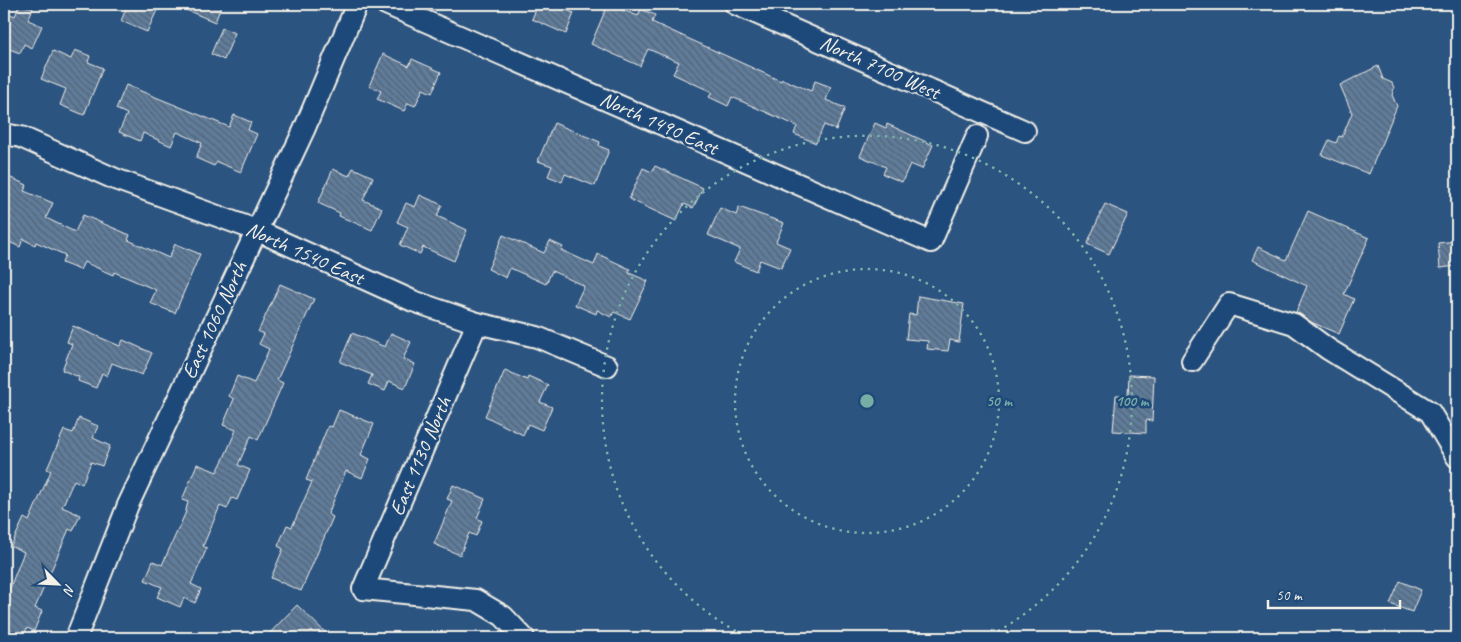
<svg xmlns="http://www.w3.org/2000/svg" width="1461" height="642" viewBox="0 0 1461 642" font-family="Caveat,sans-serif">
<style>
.building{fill:url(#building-back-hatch);stroke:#f4f1e8}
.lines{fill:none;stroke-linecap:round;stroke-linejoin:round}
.minor-casing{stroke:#f4f1e8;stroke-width:24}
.minor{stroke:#1f4a7a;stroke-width:20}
.ring{fill:none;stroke:#76ada5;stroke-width:2.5;stroke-dasharray:2.5 5}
.labels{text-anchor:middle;stroke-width:5;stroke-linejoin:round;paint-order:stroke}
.street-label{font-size:21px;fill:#f4f1e8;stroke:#1f4a7a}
.centre{fill:#76ada5;stroke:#1f4a7a;stroke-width:2.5}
.ring-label{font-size:15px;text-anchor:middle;font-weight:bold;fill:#76ada5;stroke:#1f4a7a;stroke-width:5;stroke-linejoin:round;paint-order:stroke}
</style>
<defs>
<pattern id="building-back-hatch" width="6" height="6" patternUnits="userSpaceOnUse" patternTransform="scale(1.25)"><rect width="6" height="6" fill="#5e7b9a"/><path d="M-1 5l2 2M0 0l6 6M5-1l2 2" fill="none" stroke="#556474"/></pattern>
</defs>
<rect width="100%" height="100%" fill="#2c5481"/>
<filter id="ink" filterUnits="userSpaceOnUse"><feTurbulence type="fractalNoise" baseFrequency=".02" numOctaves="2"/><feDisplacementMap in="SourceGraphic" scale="10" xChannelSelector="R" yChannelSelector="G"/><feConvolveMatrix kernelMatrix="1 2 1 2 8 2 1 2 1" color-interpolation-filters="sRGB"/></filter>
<g filter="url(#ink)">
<g class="building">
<polygon points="20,4 33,8 28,20 42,26 32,48 24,44 20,53 4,47 4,11 15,16"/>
<polygon points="128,4 147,4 158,8 147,32 121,21"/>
<polygon points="172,4 222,4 215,22"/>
<polygon points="538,4 563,4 561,8 574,13 566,34 532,19"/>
<polygon points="608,4 638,16 641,9 655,15 652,22 781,81 782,79 811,91 815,81 831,87 826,100 845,108 836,130 824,125 816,143 794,134 797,126 732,97 728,106 709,97 712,92 673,74 679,62 648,49 640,66 591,44"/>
<polygon points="222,28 235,33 224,60 211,54"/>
<polygon points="75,50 90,56 88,62 103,68 84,115 60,105 66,89 41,79 53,51 71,59"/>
<polygon points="383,54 409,66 412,59 441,72 432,93 423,89 415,106 408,103 404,111 377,99 381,91 369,86"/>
<polygon points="1378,66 1383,79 1392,83 1394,88 1392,95 1397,106 1369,174 1322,155 1329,140 1336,143 1339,136 1342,137 1352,113 1340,85"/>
<polygon points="126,85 229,127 234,115 251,122 248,130 257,134 241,172 217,162 214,166 196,158 202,143 177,132 171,146 143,133 140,141 119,132 127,114 116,109"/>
<polygon points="554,123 600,142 599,146 609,150 595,186 565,174 562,182 548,176 552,166 538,161"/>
<polygon points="875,123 886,128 887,124 933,145 922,169 910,164 902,182 883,174 886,167 860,156"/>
<polygon points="655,166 703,188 693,208 684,204 676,221 629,199 643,168 652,172"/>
<polygon points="353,168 373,177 363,200 382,208 372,230 339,216 340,213 318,203 333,169 349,176"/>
<polygon points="4,175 27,185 24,191 53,203 46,218 75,232 83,215 130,235 128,240 169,258 175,244 200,254 175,313 150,303 156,290 114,272 113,275 84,262 80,270 62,263 65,255 36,242 35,245 23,239 20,247 5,240 8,233 4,231"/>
<polygon points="420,195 442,205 437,216 467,230 454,261 423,247 420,254 400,245 408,227 397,222 406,203 415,207"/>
<polygon points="1105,204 1128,214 1109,254 1087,244"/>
<polygon points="739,207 784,223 776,242 790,248 781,268 760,260 756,271 734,262 740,249 708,235 720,208 736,215"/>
<polygon points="1308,211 1369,238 1344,294 1354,299 1339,334 1313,323 1296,312 1307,286 1252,260 1258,247 1286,260"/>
<polygon points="503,235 544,253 550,241 563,247 561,250 594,265 598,254 630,269 629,273 648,281 630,319 614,312 611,317 597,310 596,314 575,305 584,286 552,271 546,284 510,268 506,278 488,269"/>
<polygon points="1457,241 1457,266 1440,268 1438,243"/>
<polygon points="280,284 314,299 277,380 283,383 258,440 251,436 238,465 250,470 237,500 232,498 227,509 220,506 203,546 207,548 191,584 201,589 195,603 184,598 180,607 157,597 162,587 145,580 153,561 162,565 185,514 188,502 182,500 197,464 217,472 224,458 236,430 223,425 234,399 229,396 237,376 254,383 269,349 259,344 264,334 258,332"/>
<polygon points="918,296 964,304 959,342 950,340 948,351 927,349 928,341 906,339 909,314 916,315"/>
<polygon points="73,326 120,346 123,340 152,353 142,375 112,363 107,376 102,373 96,388 78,381 79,377 62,370 72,344 67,342"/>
<polygon points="352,333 385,347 391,333 411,342 403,359 415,364 405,388 389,381 385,391 368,384 372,375 340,362"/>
<polygon points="505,370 527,380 528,376 548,385 540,402 552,407 542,430 528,424 523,435 485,416"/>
<polygon points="1129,375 1154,376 1152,421 1146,420 1146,433 1113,431 1116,395 1128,395"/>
<polygon points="339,410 374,424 361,455 370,459 362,478 346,471 328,514 333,517 301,591 271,578 283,549 278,546 287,525 292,527 312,482 306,480 328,426 332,427"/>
<polygon points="79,418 98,426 93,438 110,446 102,466 91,462 82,484 74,480 62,507 80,515 73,531 69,529 35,608 42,611 34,631 27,628 23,637 4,629 4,594 7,595 24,552 11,546 24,518 29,521 51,471 47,469 64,430 73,433"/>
<polygon points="453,485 485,499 477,518 482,521 476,536 469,533 460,555 434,544 452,501 447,499"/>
<polygon points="1400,581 1421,590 1412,612 1390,604"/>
<polygon points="297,605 331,638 265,638"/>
</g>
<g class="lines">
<defs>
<g id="minor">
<polyline points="386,4 931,242 977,136"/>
<polyline points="735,4 1025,131"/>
<polyline points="4,134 21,137 115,179 256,230 413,301 477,323 537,337 607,366"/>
<polyline points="477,323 363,589 476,600 503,616 524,638"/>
<polyline points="1192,361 1229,304 1294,324 1328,349 1430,412 1457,457"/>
<polyline points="76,638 128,505 304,130 357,4"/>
</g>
</defs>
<use href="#minor" class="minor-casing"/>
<use href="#minor" class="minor"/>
</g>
</g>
<g class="ring">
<circle cx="867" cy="401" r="132"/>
<path d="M749 638A265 265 0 1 1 985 638"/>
</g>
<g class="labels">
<g class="street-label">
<text transform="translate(880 67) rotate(24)" y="7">North 7100 West</text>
<text transform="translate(659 123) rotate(24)" y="7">North 1490 East</text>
<text transform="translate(305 253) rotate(24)" y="7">North 1540 East</text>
<text transform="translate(214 320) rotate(-65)" y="7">East 1060 North</text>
<text transform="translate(420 456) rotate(-67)" y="7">East 1130 North</text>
</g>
</g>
<circle cx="867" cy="401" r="8" class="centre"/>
<g class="ring-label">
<text x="999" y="406">50 m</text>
<text x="1132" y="406">100 m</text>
</g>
<rect width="1461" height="642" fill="none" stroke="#1f4a7a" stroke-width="20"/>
<rect x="10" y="10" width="1441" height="622" fill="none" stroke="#f4f1e8" stroke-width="2" filter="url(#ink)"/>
<g transform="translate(58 584) rotate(114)" stroke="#1f4a7a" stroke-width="4" paint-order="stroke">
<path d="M0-4L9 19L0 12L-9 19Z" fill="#f4f1e8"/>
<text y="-8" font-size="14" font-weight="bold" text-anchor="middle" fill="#f4f1e8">N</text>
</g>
<path d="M1268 600v8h132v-8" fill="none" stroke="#f4f1e8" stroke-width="2.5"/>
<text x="1276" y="600" font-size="15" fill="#f4f1e8" stroke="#1f4a7a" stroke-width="4" paint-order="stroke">50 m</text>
</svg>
